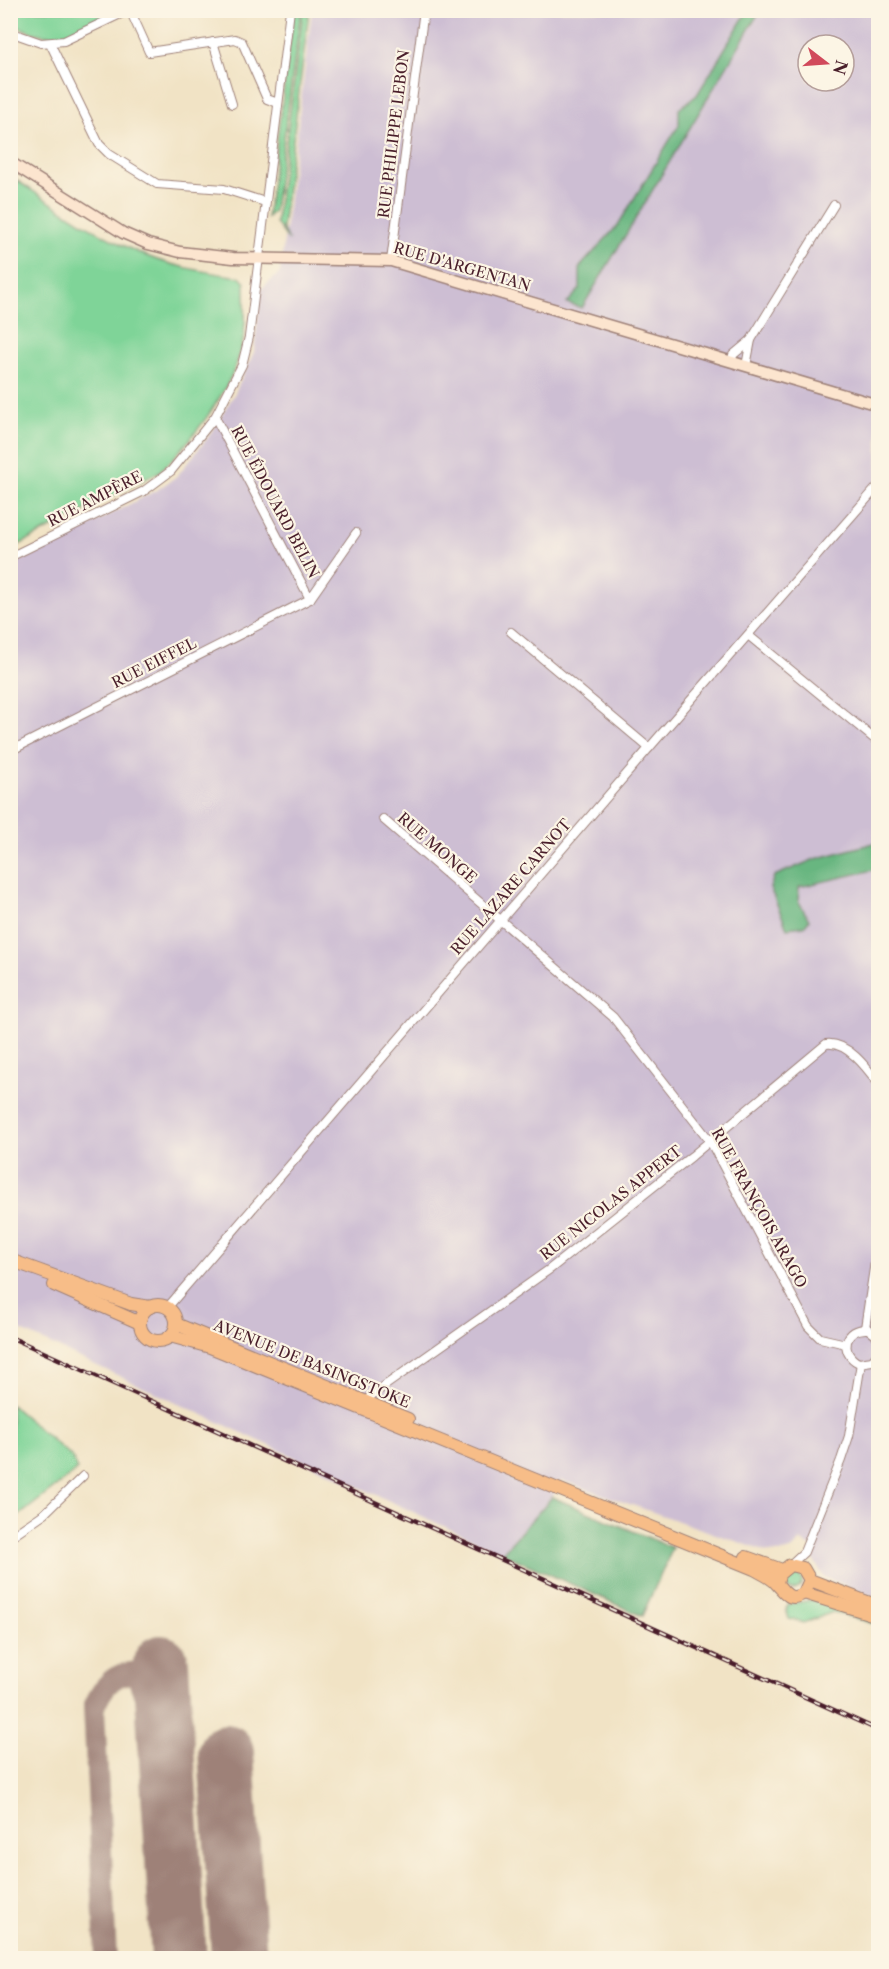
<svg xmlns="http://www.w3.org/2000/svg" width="889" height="1969" viewBox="0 0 889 1969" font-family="'Libre Caslon Text',serif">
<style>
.industrial{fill:#cdbed3;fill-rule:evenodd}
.green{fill:#7fd498;stroke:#647a62;stroke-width:1.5}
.forest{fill:#67b680;stroke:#586a56;stroke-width:1.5}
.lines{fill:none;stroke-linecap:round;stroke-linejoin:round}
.taxiway{stroke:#9e8178;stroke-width:22}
.runway{stroke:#9e8178;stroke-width:56}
.minor-casing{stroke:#9e8178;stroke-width:10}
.secondary-casing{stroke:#9e8178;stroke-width:13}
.primary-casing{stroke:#9e8178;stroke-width:14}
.minor{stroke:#fff;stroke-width:8}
.secondary{stroke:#fce5cf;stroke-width:10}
.primary{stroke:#f7bd88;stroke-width:12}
.rail-casing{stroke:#4a1f2b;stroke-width:4.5}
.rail{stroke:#fcf5e5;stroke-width:2;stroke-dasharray:7;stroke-linecap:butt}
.labels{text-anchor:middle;stroke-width:4.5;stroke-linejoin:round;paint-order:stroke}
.street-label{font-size:15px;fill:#4a1f2b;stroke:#fcf5e5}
</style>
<rect width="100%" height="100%" fill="#fcf5e5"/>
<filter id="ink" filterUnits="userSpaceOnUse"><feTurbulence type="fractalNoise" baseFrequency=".0167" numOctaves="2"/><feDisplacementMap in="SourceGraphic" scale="12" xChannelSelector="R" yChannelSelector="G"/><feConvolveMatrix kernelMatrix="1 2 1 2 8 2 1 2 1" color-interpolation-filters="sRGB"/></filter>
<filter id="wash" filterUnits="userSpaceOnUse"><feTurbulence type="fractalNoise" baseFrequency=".008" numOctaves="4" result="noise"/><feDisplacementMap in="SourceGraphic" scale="24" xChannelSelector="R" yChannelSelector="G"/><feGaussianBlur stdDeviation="1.35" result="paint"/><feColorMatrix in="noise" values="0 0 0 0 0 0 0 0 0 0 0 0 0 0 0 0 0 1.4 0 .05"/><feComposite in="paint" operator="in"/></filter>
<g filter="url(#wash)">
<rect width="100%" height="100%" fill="#f1e3c5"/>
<path class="industrial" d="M312,11H878V1598L824,1577L813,1559L815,1549L800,1541L793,1549L780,1553L767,1552L561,1480L555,1493L502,1553L11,1326V566L157,490L177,476L209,436L234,395L254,352L261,289L280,273ZM808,45H844V81H808Z"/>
<g class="green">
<path d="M10,11L11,10L114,11C71,32 57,48 11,23Z"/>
<polygon points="294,11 301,11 274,211 267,218"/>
<polygon points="303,11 309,11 282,228 289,241 276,223"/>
<path d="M10,176C50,202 90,230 133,250C165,266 205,272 240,277L245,283C245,306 247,330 240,353C229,393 189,445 159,472L11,549Z"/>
<polygon points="11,1405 72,1457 77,1470 11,1522"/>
<circle cx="793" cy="1581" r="9"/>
<polygon points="812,1600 878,1620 878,1625 833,1612 803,1623 789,1619 786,1609 789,1604"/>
</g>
<g class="forest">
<polygon points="748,10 760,11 582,308 567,303 580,289 580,267 618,225 679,125 679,109 697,95"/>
<polygon points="878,842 878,869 799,887 798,900 809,920 804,926 787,928 770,888 774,876 815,859"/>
<polygon points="552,1497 673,1548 642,1616 502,1553"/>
</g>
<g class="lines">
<g class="taxiway">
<path d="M157,1670L143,1673L140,1683C144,1698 159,1702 164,1718"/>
<path d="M106,1958L94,1707C110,1670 125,1672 161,1672"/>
</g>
<g class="runway">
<polyline points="161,1663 179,1958"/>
<polyline points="226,1752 239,1958"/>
</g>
</g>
</g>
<g filter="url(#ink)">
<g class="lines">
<defs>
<g id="minor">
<polyline points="130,10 149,52 235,39 242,42 267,99 278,103"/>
<polyline points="10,32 41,43 64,41 129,10"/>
<polyline points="213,42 232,104"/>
<polyline points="50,43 99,144 109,154 157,184 224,189 265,202"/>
<polyline points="391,261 424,10"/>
<polyline points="732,361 733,355 751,340 834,205"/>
<polyline points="746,366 751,340"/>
<polyline points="215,417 310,599"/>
<polyline points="10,557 144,491 171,471 215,417 242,365 249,337 290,10"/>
<polyline points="511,632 649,748"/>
<polyline points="748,635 878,742"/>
<polyline points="10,751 310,599 356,533"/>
<polyline points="383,819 613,1017 710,1141 808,1326 820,1338 846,1344"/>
<polyline points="167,1308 649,748 878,486"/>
<polyline points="865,1328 878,1242"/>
<path d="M878,1337L868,1329C845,1327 838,1353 859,1363L872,1361L878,1354"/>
<path d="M364,1404L373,1394L550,1269L692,1156L826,1044C847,1041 867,1068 878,1083"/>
<polyline points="10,1537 45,1513 83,1476"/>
<polyline points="790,1565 804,1552 841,1460 849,1436 861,1363"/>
</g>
<polyline id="secondary" points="10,162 123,233 148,244 180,252 233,258 391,261 878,405"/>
<g id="primary">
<polyline points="10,1260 131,1304 150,1307"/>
<polyline points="54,1285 140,1323"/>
<circle cx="158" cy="1323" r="18"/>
<polyline points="176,1324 408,1419"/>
<path d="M170,1336L210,1347L754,1569C761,1573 771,1577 776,1583C785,1592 789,1603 804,1593L810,1580L803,1568L790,1565L779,1574L777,1583"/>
<polyline points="746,1557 782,1570"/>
<polyline points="810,1580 878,1606"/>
<polyline points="804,1593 878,1616"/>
</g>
</defs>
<use href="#minor" class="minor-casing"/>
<use href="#secondary" class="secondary-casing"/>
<use href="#primary" class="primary-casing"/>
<use href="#minor" class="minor"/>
<use href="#secondary" class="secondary"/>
<use href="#primary" class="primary"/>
<defs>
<polyline id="rail" points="10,1337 878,1730"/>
</defs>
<use href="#rail" class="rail-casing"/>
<use href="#rail" class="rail"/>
</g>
</g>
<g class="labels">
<g class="street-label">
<text transform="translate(394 134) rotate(-83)" y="5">RUE PHILIPPE LEBON</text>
<text transform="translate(462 267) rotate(16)" y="5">RUE D'ARGENTAN</text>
<text transform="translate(95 499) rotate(-27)" y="5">RUE AMPÈRE</text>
<text transform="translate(275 502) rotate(62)" y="5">RUE ÉDOUARD BELIN</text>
<text transform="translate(154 663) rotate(-27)" y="5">RUE EIFFEL</text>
<text transform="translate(437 848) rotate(41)" y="5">RUE MONGE</text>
<text transform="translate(511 887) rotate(-49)" y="5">RUE LAZARE CARNOT</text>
<text transform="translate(611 1203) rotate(-38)" y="5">RUE NICOLAS APPERT</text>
<text transform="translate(759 1208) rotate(61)" y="5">RUE FRANÇOIS ARAGO</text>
<text transform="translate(312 1364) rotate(22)" y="5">AVENUE DE BASINGSTOKE</text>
</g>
</g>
<rect width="889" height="1969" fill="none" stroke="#fcf5e5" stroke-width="36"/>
<g transform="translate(826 63) rotate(107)"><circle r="28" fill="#fcf5e5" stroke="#b59f9b" stroke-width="1.5"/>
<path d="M0-4.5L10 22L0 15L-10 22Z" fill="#d1495b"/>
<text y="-9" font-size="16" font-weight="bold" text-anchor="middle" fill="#4a1f2b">N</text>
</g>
</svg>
